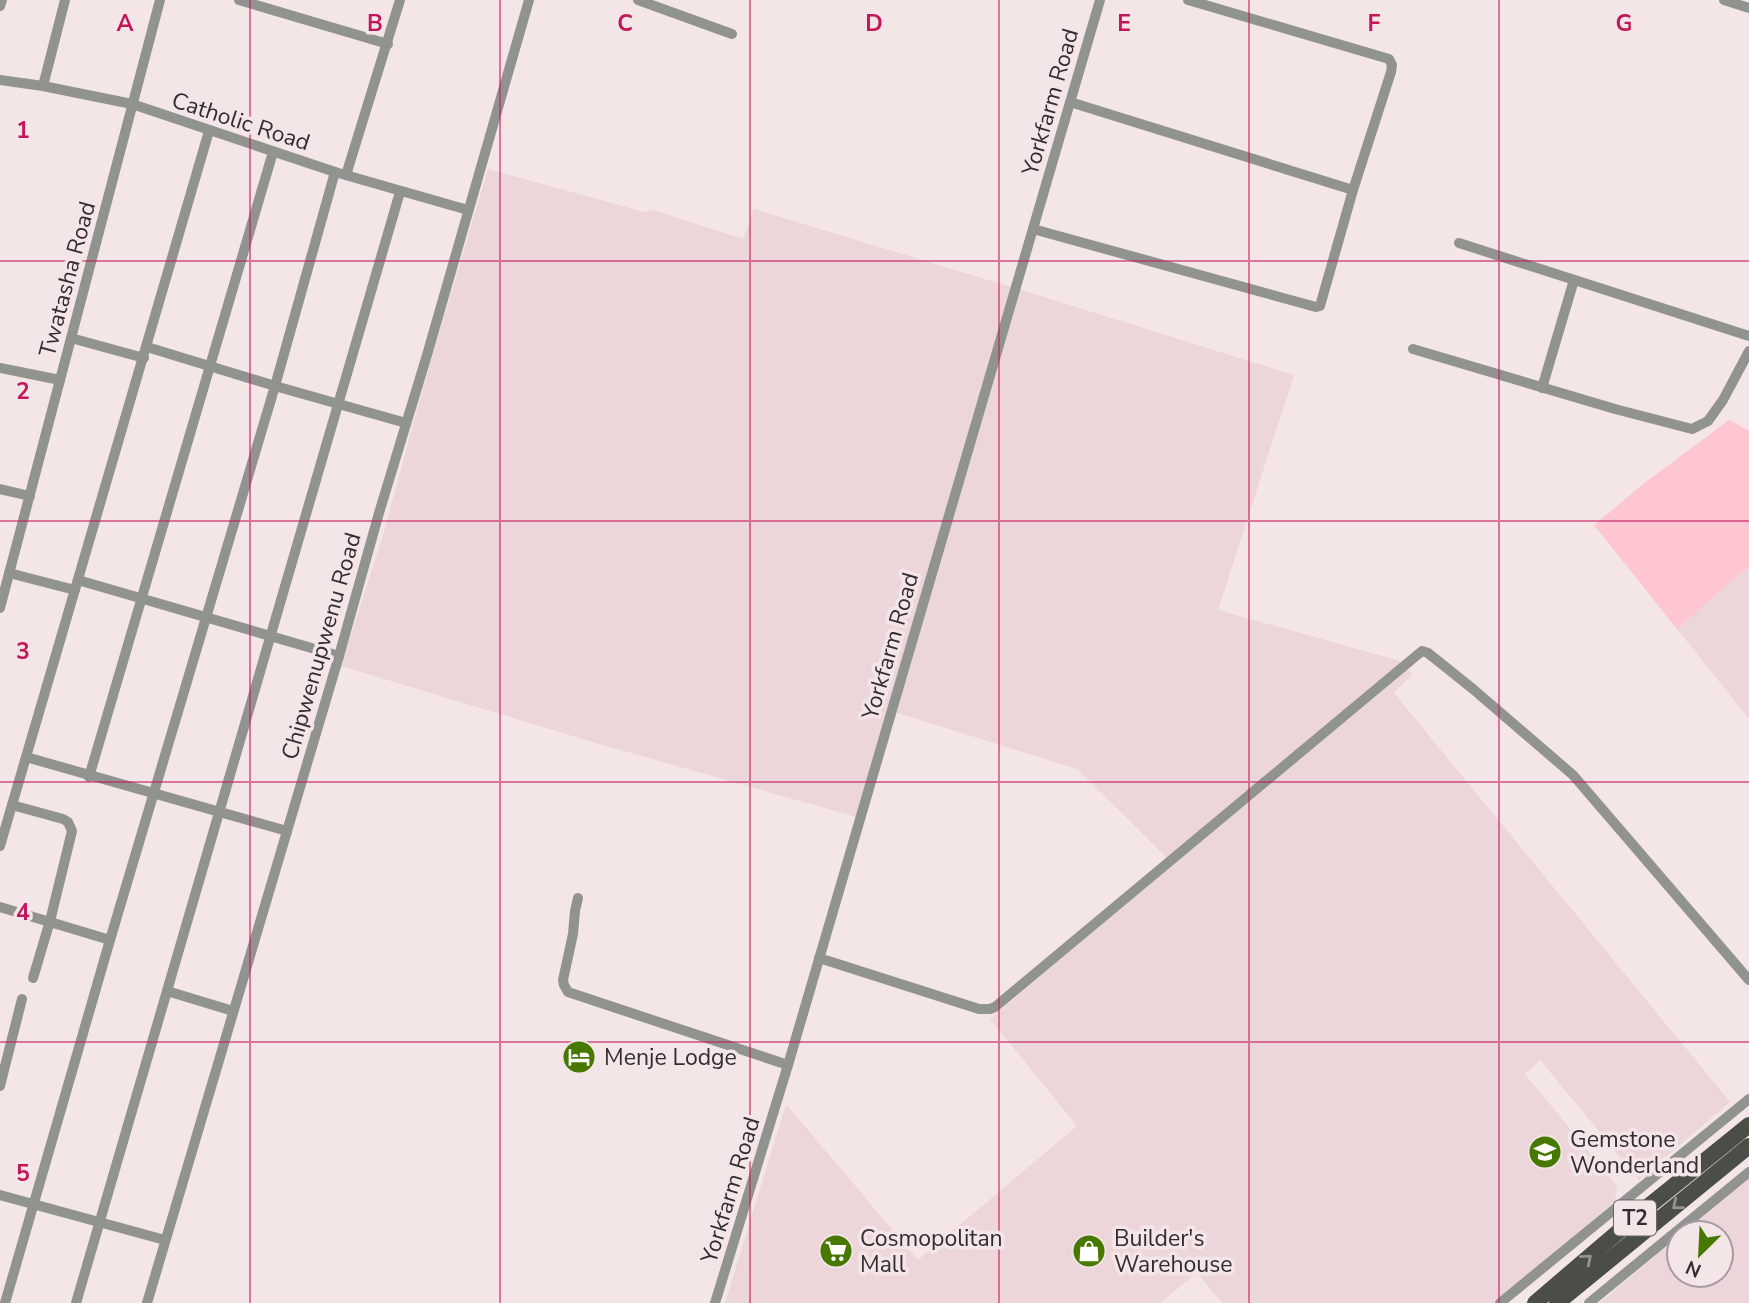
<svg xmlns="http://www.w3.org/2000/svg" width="1749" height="1303" viewBox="0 0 1749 1303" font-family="'Nunito Sans',sans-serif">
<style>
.built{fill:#ecd6da}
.green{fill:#fdc6d0}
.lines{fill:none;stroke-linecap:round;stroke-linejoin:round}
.minor{stroke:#91938f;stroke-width:10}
.primary{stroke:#4a4e47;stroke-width:16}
.oneway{stroke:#96928f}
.grid{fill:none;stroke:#c2185b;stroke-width:2;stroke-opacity:0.55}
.labels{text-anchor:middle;stroke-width:7;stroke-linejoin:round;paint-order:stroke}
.shield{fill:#f4e5e7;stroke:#6d6466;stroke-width:2}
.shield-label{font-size:21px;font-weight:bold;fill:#332d2e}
.street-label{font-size:23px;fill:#332d2e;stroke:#f4e5e7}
.poi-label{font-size:23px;fill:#332d2e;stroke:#f4e5e7;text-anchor:start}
.grid-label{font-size:23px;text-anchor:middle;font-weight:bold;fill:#c2185b;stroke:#f4e5e7;stroke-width:7;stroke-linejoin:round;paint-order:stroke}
</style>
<rect width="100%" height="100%" fill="#f4e5e7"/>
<g class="built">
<polygon points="488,169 644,212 653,210 743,239 754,209 1028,292 1294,375 1218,610 1400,661 1412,674 1394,693 1730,1102 1639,1180 1540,1060 1525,1074 1617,1186 1615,1201 1494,1303 1222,1303 1197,1273 1160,1303 725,1303 786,1104 918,1260 1077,1126 990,1019 1173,864 1077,769 891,711 860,818 596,743 341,666 384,532 421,395"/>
<polygon points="1749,566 1749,719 1677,629"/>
<polygon points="1749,1179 1749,1303 1600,1303 1679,1236 1679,1275 1721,1275 1721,1233 1683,1233"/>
</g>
<polygon class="green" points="1729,420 1749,431 1749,566 1677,629 1594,525 1643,484"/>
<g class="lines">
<g class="minor">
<polyline points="239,0 388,44"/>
<polyline points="638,0 732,34"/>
<polyline points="1724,0 1749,8"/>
<polyline points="0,6 2,0"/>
<polyline points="0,80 43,86 132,104 335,172 468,210"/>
<polyline points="43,86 65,0"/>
<polyline points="1070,102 1353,190"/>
<polyline points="346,175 400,0"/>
<polyline points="1033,229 1316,307 1320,306 1353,190 1391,72 1392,65 1389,59 1188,0"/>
<polyline points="1459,243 1749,336"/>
<polyline points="71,338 144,358"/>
<polyline points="147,347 275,386 406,423"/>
<polyline points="1413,349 1615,409 1692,429 1708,421 1723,400 1749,351"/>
<polyline points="0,368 60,380"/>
<polyline points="1542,388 1574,280"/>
<polyline points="0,489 30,496"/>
<polyline points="9,573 75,590"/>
<polyline points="78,580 339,656"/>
<polyline points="0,608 160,0"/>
<polyline points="26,757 287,831"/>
<polyline points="89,777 273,152"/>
<polyline points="12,805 63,819 68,822 72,831 50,921 33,978"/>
<polyline points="0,846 209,131"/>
<polyline points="578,898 575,911 573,934 563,980 564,985 568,992 788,1065"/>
<polyline points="0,907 110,940"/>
<polyline points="819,958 979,1009 990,1009 995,1007 1422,651 1428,653 1473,689 1573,775 1749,980"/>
<polyline points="167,991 233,1011"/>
<polyline points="0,1086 22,999"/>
<polyline points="0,1195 165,1240"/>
<polyline points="5,1303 110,940 275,386 335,172"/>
<polyline points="76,1303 400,192"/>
<polyline points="147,1303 339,656 379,513 427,355 529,0"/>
<polyline points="715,1303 788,1065 1100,0"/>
<polyline points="1500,1303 1749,1099"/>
<polyline points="1589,1303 1749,1172"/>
</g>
<g class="primary">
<polyline points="1535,1303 1645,1209 1749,1125"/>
<polyline points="1557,1303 1749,1146"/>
</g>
</g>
<defs><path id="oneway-chevron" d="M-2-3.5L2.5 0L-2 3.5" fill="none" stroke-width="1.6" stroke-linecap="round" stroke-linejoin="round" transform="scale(1.75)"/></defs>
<g class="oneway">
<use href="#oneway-chevron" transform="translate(1677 1205) rotate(141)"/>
<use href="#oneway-chevron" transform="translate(1587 1259) rotate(-40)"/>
</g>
<path class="grid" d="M250,0V1303M500,0V1303M750,0V1303M999,0V1303M1249,0V1303M1499,0V1303M0,261H1749M0,521H1749M0,782H1749M0,1042H1749"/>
<defs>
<symbol id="hotel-disc" viewBox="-11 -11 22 22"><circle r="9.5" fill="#477800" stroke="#f4e5e7"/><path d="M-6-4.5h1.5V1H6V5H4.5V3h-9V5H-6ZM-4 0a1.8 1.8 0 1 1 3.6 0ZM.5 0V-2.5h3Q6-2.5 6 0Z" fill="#fff"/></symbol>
<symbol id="school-disc" viewBox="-11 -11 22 22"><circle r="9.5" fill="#477800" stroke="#f4e5e7"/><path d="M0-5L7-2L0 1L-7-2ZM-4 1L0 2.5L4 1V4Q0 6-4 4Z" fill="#fff"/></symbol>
<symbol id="supermarket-disc" viewBox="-11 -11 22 22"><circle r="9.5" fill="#477800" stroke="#f4e5e7"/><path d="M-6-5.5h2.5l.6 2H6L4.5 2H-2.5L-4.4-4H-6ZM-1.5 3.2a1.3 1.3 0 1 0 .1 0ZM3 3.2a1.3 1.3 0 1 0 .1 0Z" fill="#fff"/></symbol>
<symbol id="shop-disc" viewBox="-11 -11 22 22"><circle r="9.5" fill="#477800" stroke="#f4e5e7"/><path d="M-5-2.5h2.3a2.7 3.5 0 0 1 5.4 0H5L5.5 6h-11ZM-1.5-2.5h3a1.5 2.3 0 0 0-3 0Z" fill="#fff"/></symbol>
</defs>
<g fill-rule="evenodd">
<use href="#hotel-disc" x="560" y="1038" width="38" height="38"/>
<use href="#school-disc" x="1526" y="1133" width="38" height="38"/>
<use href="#supermarket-disc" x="817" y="1232" width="38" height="38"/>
<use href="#shop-disc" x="1070" y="1232" width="38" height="38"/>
</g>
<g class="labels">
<rect class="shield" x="1614" y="1200.5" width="42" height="35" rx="5"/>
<g class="shield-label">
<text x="1635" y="1225">T2</text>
</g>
<g class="street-label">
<text transform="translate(1050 102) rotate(-74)" y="8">Yorkfarm Road</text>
<text transform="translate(241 121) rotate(18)" y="8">Catholic Road</text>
<text transform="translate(67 279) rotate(-75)" y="8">Twatasha Road</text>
<text transform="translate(321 646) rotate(-74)" y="8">Chipwenupwenu Road</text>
<text transform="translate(890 646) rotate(-74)" y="8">Yorkfarm Road</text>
<text transform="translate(730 1190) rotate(-73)" y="8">Yorkfarm Road</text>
</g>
<g class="poi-label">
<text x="604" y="1065">Menje Lodge</text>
<text x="1570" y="1147">Gemstone<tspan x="1570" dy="26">Wonderland</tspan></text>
<text x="860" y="1246">Cosmopolitan<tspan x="860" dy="26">Mall</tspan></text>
<text x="1114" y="1246">Builder's<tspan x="1114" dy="26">Warehouse</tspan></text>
</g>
</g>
<g class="grid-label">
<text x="125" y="31">A</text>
<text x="375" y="31">B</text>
<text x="625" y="31">C</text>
<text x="874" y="31">D</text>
<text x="1124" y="31">E</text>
<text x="1374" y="31">F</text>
<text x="1624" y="31">G</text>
<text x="23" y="138">1</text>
<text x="23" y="399">2</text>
<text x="23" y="659">3</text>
<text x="23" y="920">4</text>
<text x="23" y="1181">5</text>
</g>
<g transform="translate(1700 1254) rotate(204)"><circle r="33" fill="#f4e5e7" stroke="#a79b9d" stroke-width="2"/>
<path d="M0-5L12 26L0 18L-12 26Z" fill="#477800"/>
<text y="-10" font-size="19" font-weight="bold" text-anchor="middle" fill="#332d2e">N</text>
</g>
</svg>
